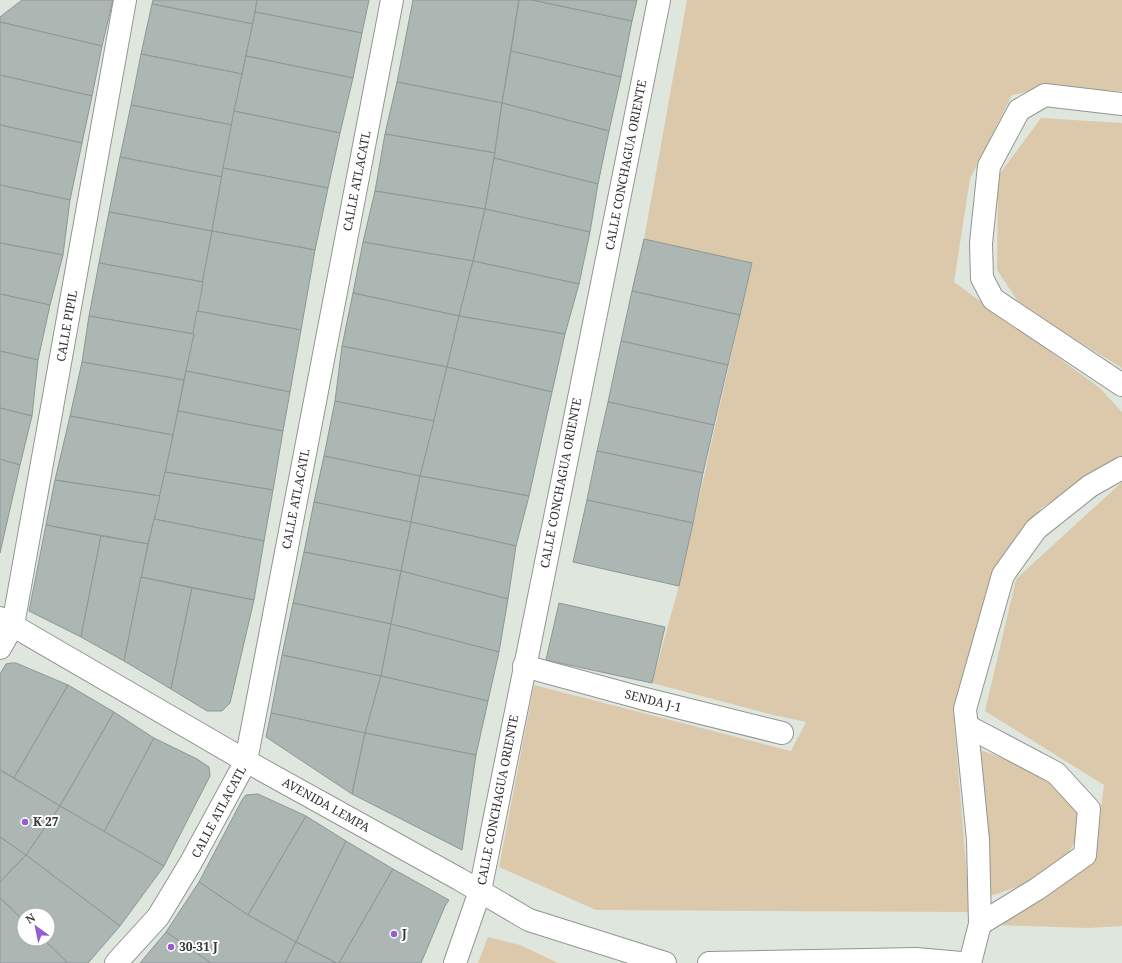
<svg xmlns="http://www.w3.org/2000/svg" width="1122" height="963" viewBox="0 0 1122 963" font-family="'Noto Serif',serif">
<style>
.green{fill:#dcc9ab}
.building{fill:#acb6b3;stroke:#8d9794}
.lines{fill:none;stroke-linecap:round;stroke-linejoin:round}
.minor-casing{stroke:#919790;stroke-width:24}
.major-casing{stroke:#919790;stroke-width:24}
.minor{stroke:#fff;stroke-width:22}
.major{stroke:#fff;stroke-width:22}
.poi-dot{fill:#975cd3;stroke:#fff;stroke-width:1.5}
.labels{text-anchor:middle;stroke-width:4;stroke-linejoin:round;paint-order:stroke}
.street-label{font-size:12px;fill:#323432;stroke:#fff}
.poi-label{font-size:12px;font-weight:bold;fill:#323432;stroke:#fff;text-anchor:start}
</style>
<rect width="100%" height="100%" fill="#dfe6de"/>
<g class="green">
<polygon points="687,0 1122,0 1122,91 1044,88 1012,95 970,179 954,282 1100,388 1122,412 1122,457 1041,508 993,573 953,708 970,912 596,910 499,867 534,685 791,751 806,722 773,715 652,683 679,586 752,264 644,239"/>
<polygon points="1041,118 1122,123 1122,368 1021,306 997,270 998,176"/>
<polygon points="1122,482 1122,926 1089,928 994,925 1094,860 1104,785 985,711 1016,579"/>
<path d="M978,749L1016,763L1053,782L1080,815C1078,823 1078,832 1075,840C1063,874 1020,887 990,896Z"/>
<polygon points="488,937 520,945 558,963 478,963"/>
</g>
<g class="building">
<polygon points="22,0 113,0 102,46 0,22 0,17"/>
<polygon points="153,0 257,0 253,24 152,4"/>
<polygon points="257,0 369,0 362,33 255,12"/>
<polygon points="413,0 519,0 502,103 397,82"/>
<polygon points="519,0 532,0 632,21 621,77 511,51"/>
<polygon points="532,0 637,0 632,21"/>
<polygon points="152,4 253,24 242,74 141,54"/>
<polygon points="255,12 362,33 353,78 246,56"/>
<polygon points="0,22 102,46 92,96 0,75"/>
<polygon points="511,51 621,77 609,131 502,103"/>
<polygon points="141,54 242,74 232,125 131,105"/>
<polygon points="246,56 353,78 340,133 234,111"/>
<polygon points="0,75 92,96 82,143 0,125"/>
<polygon points="397,82 502,103 495,153 385,134"/>
<polygon points="502,103 609,131 598,184 494,158"/>
<polygon points="131,105 232,125 222,177 120,157"/>
<polygon points="234,111 340,133 328,188 223,168"/>
<polygon points="0,125 82,143 70,200 0,185"/>
<polygon points="385,134 495,153 485,209 375,191"/>
<polygon points="120,157 222,177 212,231 109,212"/>
<polygon points="494,158 598,184 590,232 485,209"/>
<polygon points="223,168 328,188 315,250 212,231"/>
<polygon points="0,185 70,200 63,255 0,243"/>
<polygon points="375,191 485,209 473,261 363,242"/>
<polygon points="485,209 590,232 579,284 473,261"/>
<polygon points="109,212 212,231 203,282 99,263"/>
<polygon points="212,231 315,250 301,330 197,311"/>
<polygon points="644,239 752,263 740,315 632,291"/>
<polygon points="363,242 473,261 459,316 353,293"/>
<polygon points="0,243 63,255 50,305 0,294"/>
<polygon points="473,261 579,284 565,334 459,316"/>
<polygon points="99,263 203,282 194,334 89,316"/>
<polygon points="632,291 740,315 728,365 621,341"/>
<polygon points="353,293 459,316 447,367 342,346"/>
<polygon points="0,294 50,305 38,360 0,351"/>
<polygon points="197,311 301,330 290,392 186,371"/>
<polygon points="89,316 194,334 184,380 82,362"/>
<polygon points="459,316 565,334 552,392 447,367"/>
<polygon points="621,341 728,365 714,425 608,402"/>
<polygon points="342,346 447,367 434,421 335,401"/>
<polygon points="0,351 38,360 32,416 0,408"/>
<polygon points="82,362 184,380 173,435 70,416"/>
<polygon points="447,367 552,392 529,496 420,476"/>
<polygon points="186,371 290,392 283,431 178,411"/>
<polygon points="335,401 434,421 420,476 324,456"/>
<polygon points="608,402 714,425 703,473 597,451"/>
<polygon points="0,408 32,416 20,465 0,460"/>
<polygon points="178,411 283,431 273,490 165,472"/>
<polygon points="70,416 173,435 160,496 55,480"/>
<polygon points="597,451 703,473 693,523 587,500"/>
<polygon points="324,456 420,476 411,522 314,502"/>
<polygon points="0,459 20,465 0,553"/>
<polygon points="165,472 273,490 264,541 154,519"/>
<polygon points="420,476 529,496 516,546 411,522"/>
<polygon points="55,480 160,496 148,544 46,525"/>
<polygon points="587,500 693,523 679,586 573,562"/>
<polygon points="314,502 411,522 401,571 304,552"/>
<polygon points="154,519 264,541 254,600 141,577"/>
<polygon points="411,522 516,546 508,599 401,571"/>
<polygon points="46,525 101,536 81,637 29,611"/>
<polygon points="101,536 148,544 124,661 81,637"/>
<polygon points="304,552 401,571 391,624 293,603"/>
<polygon points="401,571 508,599 499,652 391,624"/>
<polygon points="141,577 192,588 171,689 124,661"/>
<polygon points="192,588 254,600 230,703 222,711 207,711 171,689"/>
<polygon points="293,603 391,624 381,676 282,655"/>
<polygon points="559,603 665,627 652,683 546,660"/>
<polygon points="391,624 499,652 488,701 381,676"/>
<polygon points="282,655 381,676 365,733 271,713"/>
<polygon points="11,663 16,663 68,685 14,778 0,770 0,674 6,664"/>
<polygon points="381,676 488,701 476,755 365,733"/>
<polygon points="68,685 114,712 60,806 14,778"/>
<polygon points="114,712 154,738 104,832 60,806"/>
<polygon points="271,713 365,733 352,794 266,737"/>
<polygon points="365,733 476,755 462,850 352,794"/>
<polygon points="154,738 197,759 209,767 210,776 164,866 104,832"/>
<polygon points="0,770 60,806 26,855 0,837"/>
<polygon points="258,794 306,816 248,915 199,882 242,800 246,795"/>
<polygon points="60,806 164,866 120,926 26,855"/>
<polygon points="306,816 346,841 296,942 248,915"/>
<polygon points="0,837 26,855 0,882"/>
<polygon points="346,841 393,869 339,963 337,963 296,942"/>
<polygon points="26,855 120,926 88,963 68,963 43,939 48,939 48,915 24,915 24,921 0,898 0,882"/>
<polygon points="393,869 449,900 445,906 421,963 339,963"/>
<polygon points="199,882 248,915 296,942 285,963 211,963 166,932"/>
<polygon points="0,898 24,921 24,939 43,939 68,963 0,963"/>
<polygon points="166,932 211,963 140,963"/>
<polygon points="296,942 336,963 285,963"/>
</g>
<g class="lines">
<defs>
<g id="minor">
<polyline points="1122,104 1045,95 1019,110 989,166 981,243 982,278 993,299 1122,385"/>
<polyline points="0,618 246,761 459,879 529,920 665,963"/>
<polyline points="0,648 13,625 125,0"/>
<polyline points="524,666 641,698 782,733"/>
<polyline points="967,726 1056,773 1089,809 1085,855 1037,889 980,924"/>
<polyline points="116,963 158,917 190,864 246,761 392,0"/>
<polyline points="709,963 916,959 961,963"/>
<polyline points="970,963 980,924 978,840 965,709 1003,575 1036,529 1090,486 1122,468"/>
</g>
<polyline id="major" points="455,963 480,891 659,0"/>
</defs>
<use href="#minor" class="minor-casing"/>
<use href="#major" class="major-casing"/>
<use href="#minor" class="minor"/>
<use href="#major" class="major"/>
</g>
<g class="poi-dot">
<circle cx="25" cy="822" r="4"/>
<circle cx="394" cy="934" r="4"/>
<circle cx="171" cy="947" r="4"/>
</g>
<g class="labels">
<g class="street-label">
<text transform="translate(626 165) rotate(-79)" y="4">CALLE CONCHAGUA ORIENTE</text>
<text transform="translate(357 181) rotate(-79)" y="4">CALLE ATLACATL</text>
<text transform="translate(67 326) rotate(-80)" y="4">CALLE PIPIL</text>
<text transform="translate(561 483) rotate(-79)" y="4">CALLE CONCHAGUA ORIENTE</text>
<text transform="translate(296 499) rotate(-79)" y="4">CALLE ATLACATL</text>
<text transform="translate(653 701) rotate(14)" y="4">SENDA J-1</text>
<text transform="translate(498 800) rotate(-79)" y="4">CALLE CONCHAGUA ORIENTE</text>
<text transform="translate(326 805) rotate(29)" y="4">AVENIDA LEMPA</text>
<text transform="translate(219 812) rotate(-62)" y="4">CALLE ATLACATL</text>
</g>
<g class="poi-label">
<text x="33" y="826">K 27</text>
<text x="402" y="938">J</text>
<text x="179" y="951">30-31 J</text>
</g>
</g>
<g transform="translate(36 927) rotate(327)"><circle r="19" fill="#ffffff" stroke="#adaead"/>
<path d="M0-3L7 15L0 10L-7 15Z" fill="#975cd3"/>
<text y="-6" font-size="11" font-weight="bold" text-anchor="middle" fill="#323432">N</text>
</g>
</svg>
